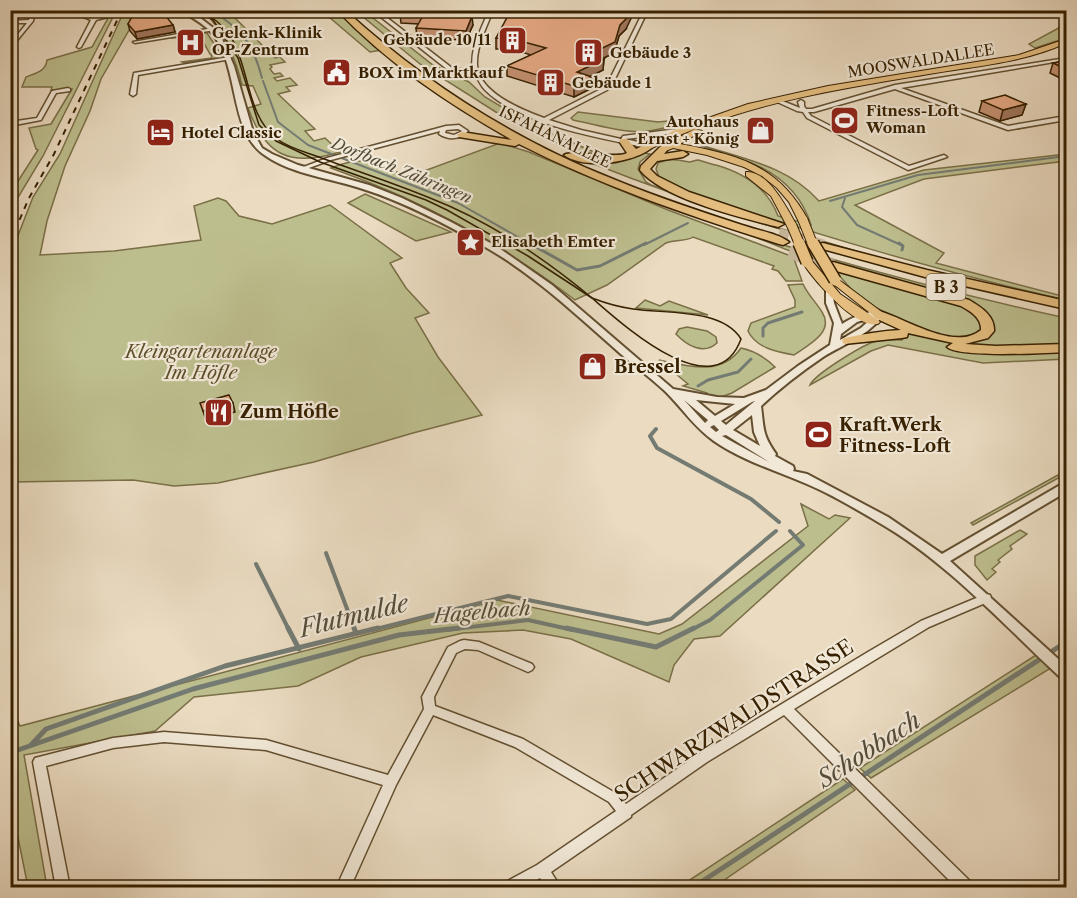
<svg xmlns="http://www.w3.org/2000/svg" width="1077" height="898" viewBox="0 0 1077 898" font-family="'Libre Caslon Text',serif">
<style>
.green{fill:#bdbe8e;stroke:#7a6f47;stroke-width:1.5}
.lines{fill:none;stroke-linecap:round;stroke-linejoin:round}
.stream-far3{stroke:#747b73;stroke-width:2}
.stream-far2{stroke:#747b73;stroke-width:3}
.stream-far1{stroke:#747b73;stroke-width:4}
.stream{stroke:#747b73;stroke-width:5}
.trunk-tunnel-far1{stroke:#c6b69a;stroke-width:10;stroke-dasharray:10 5;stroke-linecap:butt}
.trunk-tunnel{stroke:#c6b69a;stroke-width:13;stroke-dasharray:13 7;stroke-linecap:butt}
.minor-casing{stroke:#634f30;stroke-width:3}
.tertiary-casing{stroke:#634f30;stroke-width:4}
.primary-casing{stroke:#362000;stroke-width:2}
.trunk-casing{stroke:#362000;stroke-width:3}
.minor{fill:#f1e8d7;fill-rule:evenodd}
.tertiary{fill:#f1e8d7;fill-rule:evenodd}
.primary{fill:#e5be80;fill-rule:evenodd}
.trunk{fill:#e5be80;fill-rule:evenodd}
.tram{stroke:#362000;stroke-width:1.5}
.rail-far1{stroke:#362000;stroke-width:2;stroke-dasharray:6 6;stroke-linecap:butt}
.rail{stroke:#362000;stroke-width:5;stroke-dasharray:14 14;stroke-linecap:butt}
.primary-bridge-far1-casing{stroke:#362000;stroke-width:11;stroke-linecap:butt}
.primary-bridge-casing{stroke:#362000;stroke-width:14;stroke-linecap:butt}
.primary-bridge-far1{stroke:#e5be80;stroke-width:9}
.primary-bridge{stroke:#e5be80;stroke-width:11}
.wall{fill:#c49071;stroke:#362000;stroke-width:1.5}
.shaded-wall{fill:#a0765c;stroke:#362000;stroke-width:1.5}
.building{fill:#e4a883;stroke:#362000;stroke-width:1.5}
.labels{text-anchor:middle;stroke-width:4.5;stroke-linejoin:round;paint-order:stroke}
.far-poi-label{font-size:15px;font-weight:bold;fill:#362000;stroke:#f1e8d7;text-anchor:start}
.far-street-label{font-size:15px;fill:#362000;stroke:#f1e8d7}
.far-water-label{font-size:16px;font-style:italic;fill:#554e39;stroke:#f1e8d7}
.shield{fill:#f1e8d7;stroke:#6e5c40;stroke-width:1.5}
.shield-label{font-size:16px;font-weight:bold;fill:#362000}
.park-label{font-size:18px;font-style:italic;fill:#5e4f2b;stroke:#f1e8d7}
.poi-label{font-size:18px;font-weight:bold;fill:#362000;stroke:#f1e8d7;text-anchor:start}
.water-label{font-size:20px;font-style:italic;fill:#554e39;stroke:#f1e8d7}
.near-street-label{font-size:21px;fill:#362000;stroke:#f1e8d7}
.near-water-label{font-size:24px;font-style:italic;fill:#554e39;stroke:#f1e8d7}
</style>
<rect width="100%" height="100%" fill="#eadbc1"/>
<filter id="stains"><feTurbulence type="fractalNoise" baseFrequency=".00333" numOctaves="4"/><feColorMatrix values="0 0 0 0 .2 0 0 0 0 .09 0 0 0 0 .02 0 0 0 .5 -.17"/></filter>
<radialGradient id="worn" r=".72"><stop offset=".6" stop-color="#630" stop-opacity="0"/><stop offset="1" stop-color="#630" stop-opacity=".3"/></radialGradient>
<g class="green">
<path d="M112,11H116L43,156L17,199L11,215V192L38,150L36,149L29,128L51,124L72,89L51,90L52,87H22L26,77C36,73 46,71 47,60L92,47Z"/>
<polygon points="124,11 140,11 101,79 90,111 65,166 47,221 40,255 114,251 201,240 194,206 218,198 226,201 239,216 272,224 330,205 402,258 390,263 406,288 429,313 415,318 438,357 482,415 413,433 314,462 218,483 174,486 133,480 11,482 10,256 33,197 60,154"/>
<polygon points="322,11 336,11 382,50 370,52"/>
<polygon points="356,11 364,11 433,65 469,82 485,97 512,113 526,127 555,135 603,156 614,157 625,154 625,157 603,159 586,156 510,121 420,64"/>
<path d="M230,13L275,58L280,57L285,62L270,65L272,67L270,69L274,74L280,73L283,76L274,78L277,81L290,78L297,85L286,87L290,91L278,94L315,129L305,131L314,141L325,138L340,152C291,167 266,157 248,108L261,104L253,86L242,85C236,59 226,38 210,18Z"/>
<polygon points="1066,24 1066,38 1035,48 1029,44"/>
<polygon points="200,33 207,33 222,56 217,58 184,63 182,62 212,58 211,55 214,54 210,54 201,38 202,36 170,38"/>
<path d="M578,112L658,122L688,119C640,141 621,130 573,120L571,118Z"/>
<path d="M500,143L529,152L668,210L791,256L790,251L750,235C855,267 960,295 1066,318V359L983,363L888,345L871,351L810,385C815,374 860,347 873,342C882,339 892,339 902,340L911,326L873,306L853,291L834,270L793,256L802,281H786L778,271L772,269L774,266L693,237C686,242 675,239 666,243L607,285L575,300C497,241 423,201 331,168C365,154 377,163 408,177Z"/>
<path d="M698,144C742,159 787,165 819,201L924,170L1066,154V161L924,179L855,205L944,253L936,263L1066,297V300C936,271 809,232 682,190L659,177L656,169L658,163C670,157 677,160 689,162C692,162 695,160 698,160C703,161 710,164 716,165C744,173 768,189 778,216L811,225C800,189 773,169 738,158C725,153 710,151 698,144Z"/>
<path d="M644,153L650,154L640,162L638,169L646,182L651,185L752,220L913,268C802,238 695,204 589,162L616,163Z"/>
<polygon points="365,194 451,232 416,241 348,203"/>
<path d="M803,284C808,295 816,302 822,312C835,332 808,345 794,355C777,352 756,348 748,331L751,323L795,307V300L788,285Z"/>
<polygon points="645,300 660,306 669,301 708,315 636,308"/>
<path d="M687,327L707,331L716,337L717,343C704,355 687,346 676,334L679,329Z"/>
<path d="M741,348C755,351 765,357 775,367L732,393L721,397H705L707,393L683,386L688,384L659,360C687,366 721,377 741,348Z"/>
<polygon points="1058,475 1060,477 973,525 971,523"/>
<polygon points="801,504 829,519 835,515 850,518 720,636 694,639 674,665 669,682 571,639 523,630 463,633 361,657 298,686 194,697 155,731 24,755 47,887 28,887 11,803 10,704 20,726 497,600 659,634 682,624 808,526"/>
<polygon points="1020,530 1027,534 1010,546 1012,549 998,560 1000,562 992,569 996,572 987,580 975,565 975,556"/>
<polygon points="1036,655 1051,668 871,778 860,768"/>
<polygon points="843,779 855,790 714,887 679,887"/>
</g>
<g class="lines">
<g class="stream-far3">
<path d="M210,10C241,28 253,43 262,78"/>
<polyline points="263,81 278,122 308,145 458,203 532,245"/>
<polyline points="845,198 842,207 857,225 901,245"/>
<polyline points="830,201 918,175 1066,156"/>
<polyline points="644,245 688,223"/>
</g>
<g class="stream-far2">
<polyline points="529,243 577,270 600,266 646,243"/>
<polyline points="899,243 903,246 902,250"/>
<polyline points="763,336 763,328 768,323 802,312"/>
<polyline points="698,386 708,380 738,372 751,359"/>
</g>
<g class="stream-far1">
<polyline points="656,429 650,436 657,448 751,499 779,522"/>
<polyline points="326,553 355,630"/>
<polyline points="256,564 289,630"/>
<polyline points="372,630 508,596 647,624 671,619 776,531"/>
<polyline points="446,630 528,620 573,630"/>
<polyline points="691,630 710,620 803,545 790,531"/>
</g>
<g class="stream">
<polyline points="288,628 299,649"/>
<polyline points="354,628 356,633"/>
<polyline points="566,628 656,647 694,628"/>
<polyline points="31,745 46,729 225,666 378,628"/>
<polyline points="18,750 193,689 399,635 459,628"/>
<polyline points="692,888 1066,642"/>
</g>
<polyline class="trunk-tunnel-far1" points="779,233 819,245"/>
<g class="trunk-tunnel">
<polyline points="813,243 823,246"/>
<polyline points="789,252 833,266"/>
</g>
<defs>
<g id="minor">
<polygon points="31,10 35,10 33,21 10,49 10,44 27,23 10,23 10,21 29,20"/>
<polygon points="75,10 94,18 104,15 106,10 110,10 108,17 96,20 81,47 79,48 77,47 91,20 67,10"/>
<path d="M372,10H377L452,68L473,71C469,50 481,30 489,10H493C487,27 476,46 477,65C479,93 522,110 544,118L603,88L609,81L644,10H648L614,81L607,90L549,120L581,130L621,139L623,136L677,129L680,131L677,133L625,139L651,145L652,146L649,148C601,138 520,125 485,90C481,86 478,79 475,74L448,70Z"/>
<polygon points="213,28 215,30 135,43 133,42"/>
<polygon points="229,57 231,58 231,59 138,75 136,94 133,96 130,94 134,73"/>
<polygon points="1066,58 1066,60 901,88 1008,126 1066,116 1066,120 1008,130 895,89 814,112 808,112 811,116 909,166 944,155 947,157 908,170 807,118 803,112 797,111 775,101 780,100 800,108 798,102 801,100 804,102 804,106 806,109 812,109 895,85"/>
<polygon points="68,88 70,89 70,91 56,93 41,120 10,126 10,122 37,118 52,91"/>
<path d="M459,125L468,131C460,140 448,140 439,134L440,131L331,160L306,169L301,168L327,158L446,126ZM458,129L462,131L454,135L445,133L446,130Z"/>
<polygon points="986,594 990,595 991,598 990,601 929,627 794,709 972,883 974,888 957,888 784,715 707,762 631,815 631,817 551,872 561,888 546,888 540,878 523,888 502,888 504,883 537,865 616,811 609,802 515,747 433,715 396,785 350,888 336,888 383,785 266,750 164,742 113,748 46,766 70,888 56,888 33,762 35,758 39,757 113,738 164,732 266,740 388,775 424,709 422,697 448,647 460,641 464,640 479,642 532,664 534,667 532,670 528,672 478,650 465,649 456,653 434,697 435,706 523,739 617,794 626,804 699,754 868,652 921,621"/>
</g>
<path id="tertiary" d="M179,10H186L199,17L212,27L222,39L234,66L253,132L262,148L272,154L298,165L369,185L402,198L449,221L496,246L552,285L673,389L717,397L744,398L766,390L798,366L830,345L834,323L826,303V290H832L834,303L842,324C851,318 860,315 870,312L874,315L879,312L882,313L883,315C868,336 844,344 823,357C801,372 780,388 761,406C764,429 762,434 776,454L775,456L793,466L794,469L793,471L807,474L888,517L942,554L1062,484L1066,483V492L950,561L1066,666V679L1061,678C1004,625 946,561 878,522C856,509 831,494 807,484C775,470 743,461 714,441C695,428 682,408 666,392C649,376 630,363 613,347C573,312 534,275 487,248C448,225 407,203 363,189C331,178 294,175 266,156C226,131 242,62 208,29C199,21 189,16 179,10ZM873,317L861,328L840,340L841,334L857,322ZM684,400L708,420L705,423ZM696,400L735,404L715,416ZM755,401L726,425L721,421L752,402ZM752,415L754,432L760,446L733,430ZM714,425L719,430L716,432L710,427ZM726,435L769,462L722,436Z"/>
<g id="primary">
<path d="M1066,39V43C1023,63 975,66 929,74C834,90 739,104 652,148L645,146L677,129L748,104L828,86L1019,55Z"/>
<path d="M695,129L702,131L680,144C738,155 779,165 808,220L807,222H799L789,202L777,188L762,176L744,167L707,155L673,148L663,152L659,149L665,142H670Z"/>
<path d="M746,172C768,170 788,210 797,226L796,228H788L771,196L746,176Z"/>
<path d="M807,259L811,260L840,294L878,320L880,322L878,324C855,329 814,280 802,262Z"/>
<polygon points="835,277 883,313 883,317 875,317 831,282 830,280"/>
</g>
<g id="trunk">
<path d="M337,10H345C425,83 513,139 613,179C656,197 699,211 742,225C756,230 778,233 789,242L783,245L779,244C690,216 602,186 519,144L515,146L459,137L457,135L462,132L512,140C449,104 387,63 337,10Z"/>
<path d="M621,139H627L636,149L649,143L654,146C636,163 584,170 564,155C571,150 609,158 625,154L627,153L619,141Z"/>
<path d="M660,147L668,149L664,154L683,151L688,154L683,157L657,161L650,169L657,176L689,192L784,224L778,227C742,218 663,199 640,170L641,166Z"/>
<polygon points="823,243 927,270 1066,301 1066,309 925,277 819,248 819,244"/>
<path d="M833,262L969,300C981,307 995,316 994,331L988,338L965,344L996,346L1066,344V352C1046,353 959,358 947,347L953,343L908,333L907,337L902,338L844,344L842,341L844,338C863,334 881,331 901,330L875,318L873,315L879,311C905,318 955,352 981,330C982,318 970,311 961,306L829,269V263Z"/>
</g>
</defs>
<use href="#minor" class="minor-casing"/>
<use href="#tertiary" class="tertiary-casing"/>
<use href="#primary" class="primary-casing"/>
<use href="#trunk" class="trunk-casing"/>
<use href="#minor" class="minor"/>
<use href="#tertiary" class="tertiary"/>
<use href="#primary" class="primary"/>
<use href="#trunk" class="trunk"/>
<g class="tram">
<polyline points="196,10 213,20 238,58 259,125 276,141 320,162 426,200 447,210 528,256 592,298"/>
<path d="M201,10C213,18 223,25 231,37C250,69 246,115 277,139C289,148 305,152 319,157C356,171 394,183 430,198C489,221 544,258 592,298"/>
<path d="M592,298C605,303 619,307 633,309C665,314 722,308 741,339C715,410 621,323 592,298Z"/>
</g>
<polyline class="rail-far1" points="10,242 29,198 54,154 122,10"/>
<polyline class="rail" points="10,874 13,888"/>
<defs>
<g id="primary-bridge-far1">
<polyline points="803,220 813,245"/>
<polyline points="792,226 800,245"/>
</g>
<g id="primary-bridge">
<polyline points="799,243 807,262"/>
<polyline points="813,243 835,280"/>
</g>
</defs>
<use href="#primary-bridge-far1" class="primary-bridge-far1-casing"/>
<use href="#primary-bridge" class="primary-bridge-casing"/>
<use href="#primary-bridge-far1" class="primary-bridge-far1"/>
<use href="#primary-bridge" class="primary-bridge"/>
</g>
<g class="wall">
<polygon points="400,14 463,16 473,25 466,40 417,38 416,28 419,24 401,23"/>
<polygon points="128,24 173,25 175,32 137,39 130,31"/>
<polygon points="626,29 619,36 614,53 602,59 604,59 603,70 591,76 592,77 592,88 574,97 507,76 507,66 531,55 513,49 496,49 496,38"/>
<polygon points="1066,61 1066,81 1050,73 1053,63"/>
<polygon points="982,101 1026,104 1022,115 1000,121 979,112"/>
</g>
<g class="shaded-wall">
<polygon points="461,10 466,10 459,25 459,16"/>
<polygon points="631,10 635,10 626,29 619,36 614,53 587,66 588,55 620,25"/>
<polygon points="472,16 473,25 466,40 466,31"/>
<polygon points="173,25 175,32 137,39 135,32"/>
<polygon points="604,59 603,70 577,83 577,72"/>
<polygon points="592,77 592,88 574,97 574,86"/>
<polygon points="1026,104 1022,115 1000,121 1003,110"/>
<polygon points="233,403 235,412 206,420 203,411"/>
</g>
<g class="building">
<polygon points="155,10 161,10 173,25 135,32 128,24 133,15"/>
<polygon points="402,10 461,10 459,16 472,16 466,31 416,28 424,14 400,14"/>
<polygon points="511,10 631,10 626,19 620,25 615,42 588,55 604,59 577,72 592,77 574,86 507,66 546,48 513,39 496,38"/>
<polygon points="1066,61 1066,69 1053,63"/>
<polygon points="1005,95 1026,104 1003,110 982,101"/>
<polygon points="229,395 233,403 203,411 200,403"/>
</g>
<defs>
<symbol id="building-square" viewBox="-11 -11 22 22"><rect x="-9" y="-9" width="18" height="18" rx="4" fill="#8f2418" stroke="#f1e8d7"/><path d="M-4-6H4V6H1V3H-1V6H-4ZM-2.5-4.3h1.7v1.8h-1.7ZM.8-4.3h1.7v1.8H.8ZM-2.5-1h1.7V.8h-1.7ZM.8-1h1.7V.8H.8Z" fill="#fff"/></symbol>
<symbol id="hospital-square" viewBox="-11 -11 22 22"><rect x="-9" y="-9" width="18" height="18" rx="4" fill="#8f2418" stroke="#f1e8d7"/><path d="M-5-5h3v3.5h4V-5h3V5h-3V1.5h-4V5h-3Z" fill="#fff"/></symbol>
<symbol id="civic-square" viewBox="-11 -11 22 22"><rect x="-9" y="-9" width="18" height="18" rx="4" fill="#8f2418" stroke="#f1e8d7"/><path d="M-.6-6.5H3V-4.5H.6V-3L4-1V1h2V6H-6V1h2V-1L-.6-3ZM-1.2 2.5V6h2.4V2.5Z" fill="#fff"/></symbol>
<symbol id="stadium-square" viewBox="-11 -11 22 22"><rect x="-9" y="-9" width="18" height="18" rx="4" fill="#8f2418" stroke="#f1e8d7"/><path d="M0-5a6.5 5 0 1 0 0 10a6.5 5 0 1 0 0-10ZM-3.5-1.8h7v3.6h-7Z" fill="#fff"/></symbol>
<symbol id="shop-square" viewBox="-11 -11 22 22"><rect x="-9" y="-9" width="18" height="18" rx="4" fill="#8f2418" stroke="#f1e8d7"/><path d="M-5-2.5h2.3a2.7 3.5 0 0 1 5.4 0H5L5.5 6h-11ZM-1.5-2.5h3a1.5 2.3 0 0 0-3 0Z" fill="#fff"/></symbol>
<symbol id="hotel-square" viewBox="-11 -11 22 22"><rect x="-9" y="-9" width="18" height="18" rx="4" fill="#8f2418" stroke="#f1e8d7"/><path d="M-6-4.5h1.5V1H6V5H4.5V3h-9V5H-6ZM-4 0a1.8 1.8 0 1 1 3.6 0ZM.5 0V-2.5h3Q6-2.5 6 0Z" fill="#fff"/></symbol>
<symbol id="sight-square" viewBox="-11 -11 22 22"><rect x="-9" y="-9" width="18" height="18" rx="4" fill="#8f2418" stroke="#f1e8d7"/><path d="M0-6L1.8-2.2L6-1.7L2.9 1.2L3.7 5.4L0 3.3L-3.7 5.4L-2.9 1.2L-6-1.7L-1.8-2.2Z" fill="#fff"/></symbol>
<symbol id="restaurant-square" viewBox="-11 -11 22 22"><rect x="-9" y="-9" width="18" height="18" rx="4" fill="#8f2418" stroke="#f1e8d7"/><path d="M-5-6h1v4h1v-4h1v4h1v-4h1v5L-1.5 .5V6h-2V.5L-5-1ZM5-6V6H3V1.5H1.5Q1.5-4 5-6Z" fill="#fff"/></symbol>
</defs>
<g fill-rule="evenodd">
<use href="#building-square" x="496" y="24" width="33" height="33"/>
<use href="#hospital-square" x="174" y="26" width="33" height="33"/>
<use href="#building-square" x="572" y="36" width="33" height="33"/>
<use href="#civic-square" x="320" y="56" width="33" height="33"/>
<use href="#building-square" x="534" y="66" width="33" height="33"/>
<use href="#stadium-square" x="828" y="104" width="33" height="33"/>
<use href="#shop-square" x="744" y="114" width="33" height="33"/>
<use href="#hotel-square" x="144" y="116" width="33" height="33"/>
<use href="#sight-square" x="454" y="226" width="33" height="33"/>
<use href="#shop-square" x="576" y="350" width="33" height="33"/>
<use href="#restaurant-square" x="202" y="396" width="33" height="33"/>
<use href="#stadium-square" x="802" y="418" width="33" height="33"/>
</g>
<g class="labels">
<g class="far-poi-label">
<text x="212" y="38">Gelenk-Klinik<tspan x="212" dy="17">OP-Zentrum</tspan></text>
<text x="491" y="45" text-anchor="end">Gebäude 10/11</text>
<text x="610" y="58">Gebäude 3</text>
<text x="358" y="78">BOX im Marktkauf</text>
<text x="572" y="88">Gebäude 1</text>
<text x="866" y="116">Fitness-Loft<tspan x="866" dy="17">Woman</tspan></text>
<text x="739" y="127" text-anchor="end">Autohaus<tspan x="739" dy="17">Ernst + König</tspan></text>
<text x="181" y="138">Hotel Classic</text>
<text x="491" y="247">Elisabeth Emter</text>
</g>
<g class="far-street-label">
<text transform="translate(921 61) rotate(-9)" y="5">MOOSWALDALLEE</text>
<text transform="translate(555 137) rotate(26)" y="5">ISFAHANALLEE</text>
</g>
<g class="far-water-label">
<text transform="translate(402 170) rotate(22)" y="6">Dorfbach Zähringen</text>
</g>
<rect class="shield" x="926.5" y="274" width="39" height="26" rx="4.5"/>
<g class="shield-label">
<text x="946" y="293">B 3</text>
</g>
<g class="park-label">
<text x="201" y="358">Kleingartenanlage<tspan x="201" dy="21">Im Höfle</tspan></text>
</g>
<g class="poi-label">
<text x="614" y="373">Bressel</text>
<text x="240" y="418">Zum Höfle</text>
<text x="839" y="431">Kraft.Werk<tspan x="839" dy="21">Fitness-Loft</tspan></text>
</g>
<g class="water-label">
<text transform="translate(482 612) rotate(-5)" y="7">Hagelbach</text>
</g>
<g class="near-street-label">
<text transform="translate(734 721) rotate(-33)" y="7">SCHWARZWALDSTRASSE</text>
</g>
<g class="near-water-label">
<text transform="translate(354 616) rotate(-14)" y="8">Flutmulde</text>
<text transform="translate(869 750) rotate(-33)" y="8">Schobbach</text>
</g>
</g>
<rect width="1077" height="898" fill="none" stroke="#eadbc1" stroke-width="36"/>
<rect x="12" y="12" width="1053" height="874" fill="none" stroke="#362000" stroke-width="3"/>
<rect x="18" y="18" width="1041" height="862" fill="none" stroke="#362000" stroke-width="1.5"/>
<rect width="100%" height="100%" filter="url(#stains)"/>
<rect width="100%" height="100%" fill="url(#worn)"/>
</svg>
